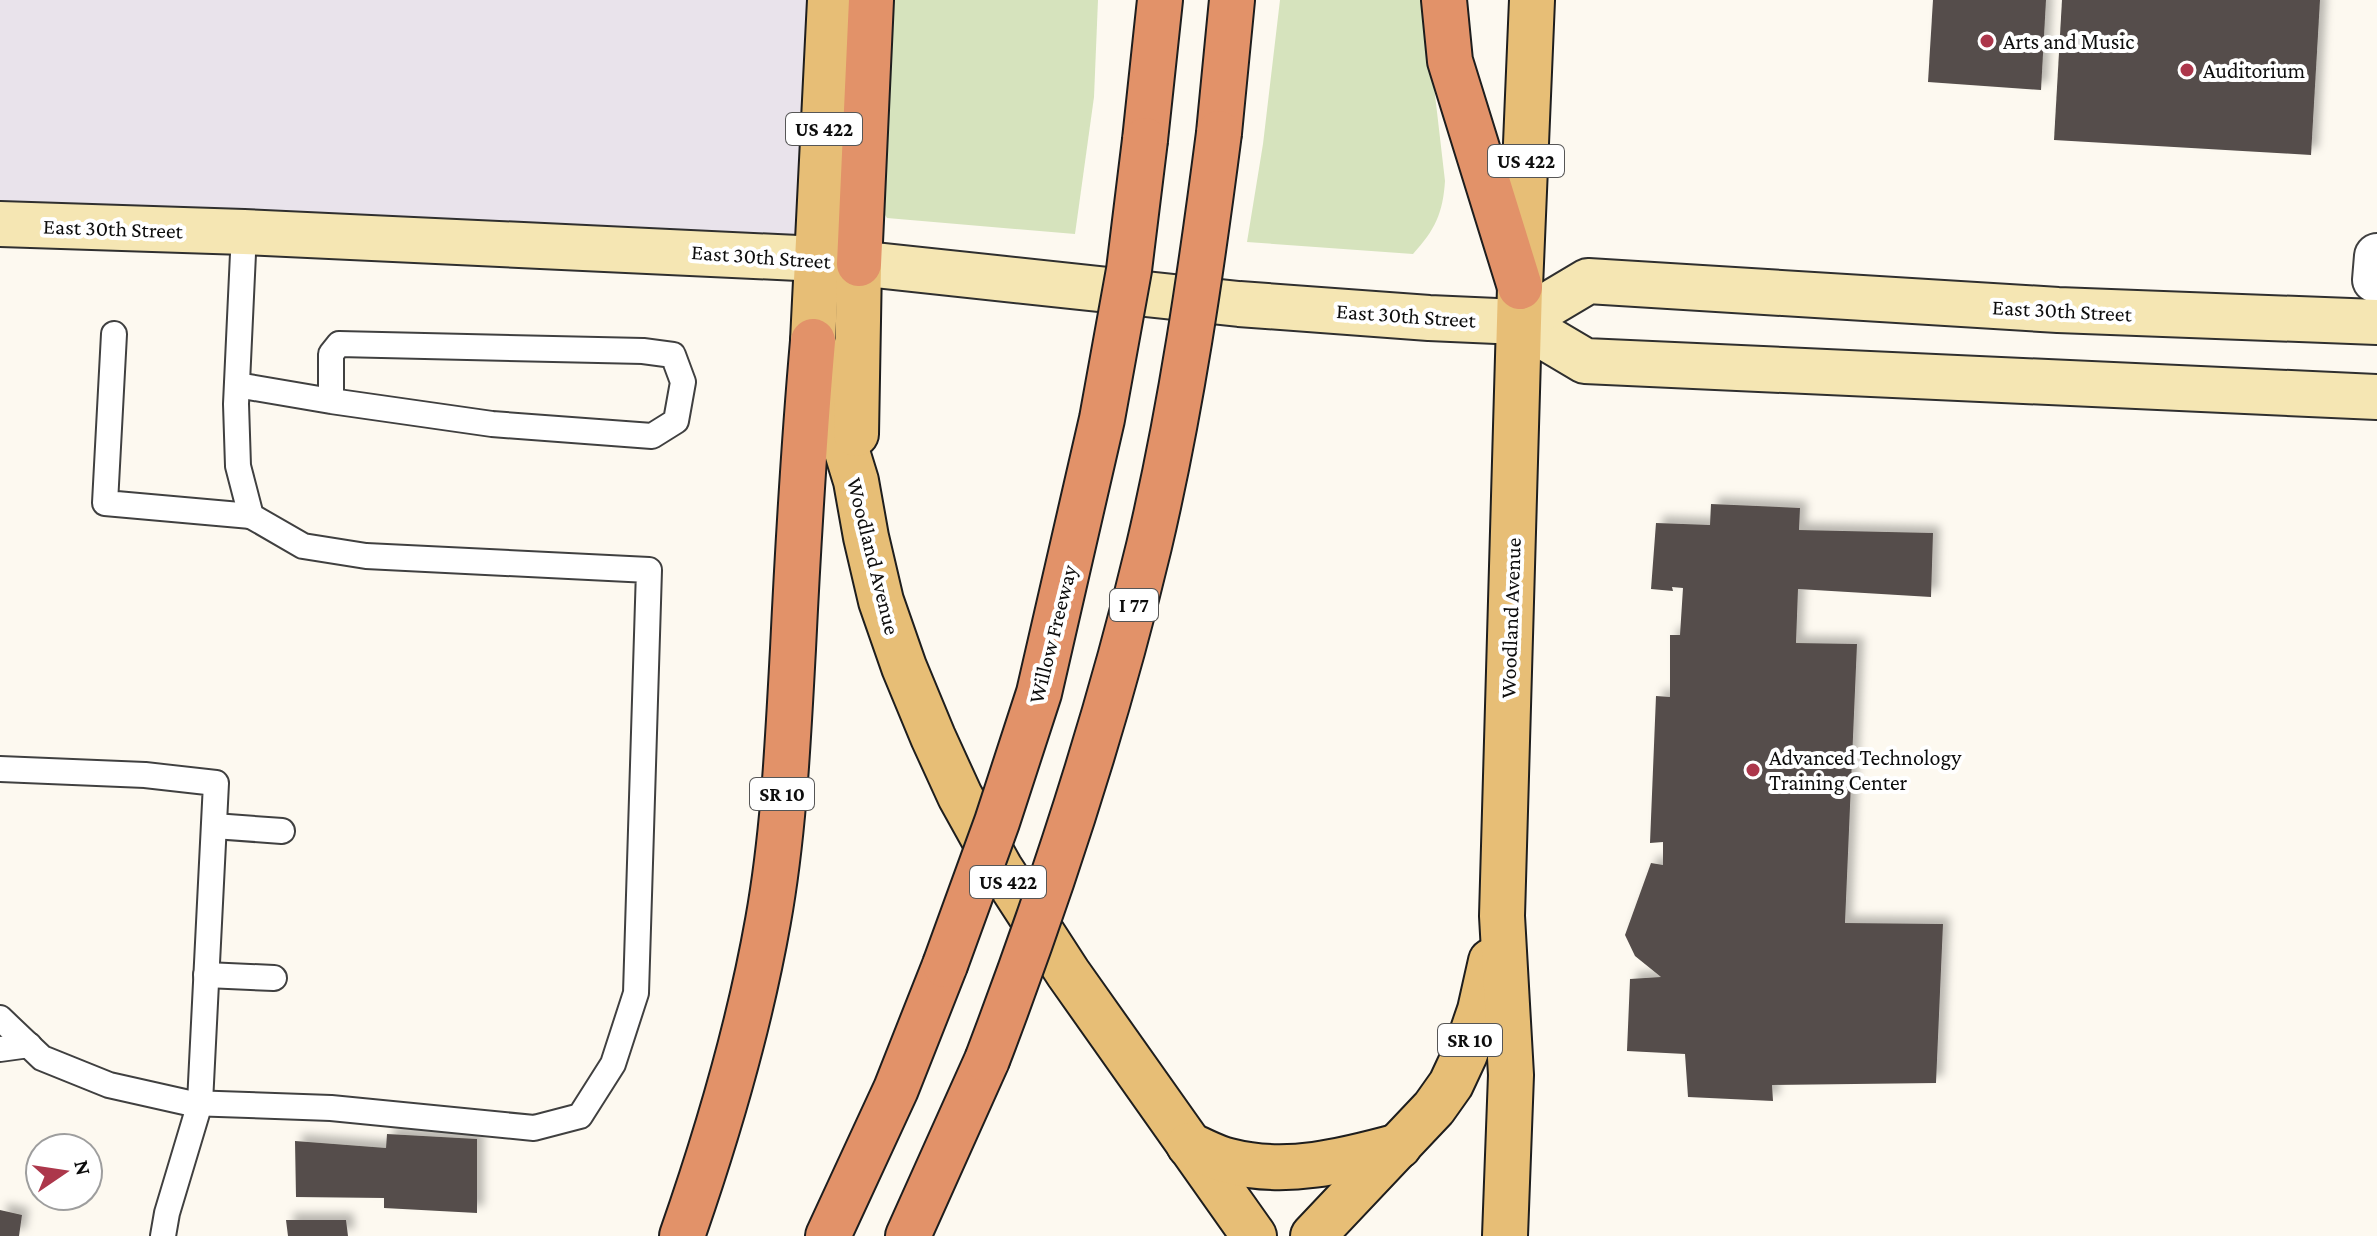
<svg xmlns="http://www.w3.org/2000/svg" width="2377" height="1236" viewBox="0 0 2377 1236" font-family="'Crimson Pro',serif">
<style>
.industrial{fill:#e9e3eb}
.green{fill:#d6e3bd}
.building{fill:#554e4b;filter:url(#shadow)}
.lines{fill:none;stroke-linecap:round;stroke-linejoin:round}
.lane-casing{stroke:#404040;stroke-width:28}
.street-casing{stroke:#404040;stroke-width:48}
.secondary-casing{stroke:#2f2f2f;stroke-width:48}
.primary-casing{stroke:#1e1e1e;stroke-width:48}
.highway-casing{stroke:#1e1e1e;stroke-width:48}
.lane{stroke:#fff;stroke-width:24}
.street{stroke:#fff;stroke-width:44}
.secondary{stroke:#f5e6b3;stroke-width:44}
.primary{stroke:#e7be76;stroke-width:44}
.highway{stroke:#e29269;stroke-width:44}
.highway-bridge-casing{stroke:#1e1e1e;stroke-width:48;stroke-linecap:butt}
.highway-bridge{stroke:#e29269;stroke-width:44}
.poi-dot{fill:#ac374b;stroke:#fff;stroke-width:3}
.labels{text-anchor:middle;stroke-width:8;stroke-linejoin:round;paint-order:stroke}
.shield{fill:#fff;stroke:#565656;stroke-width:2}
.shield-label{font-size:20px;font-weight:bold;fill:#0d0d0d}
.poi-label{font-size:22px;fill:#0d0d0d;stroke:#fff;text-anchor:start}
.street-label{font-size:22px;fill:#0d0d0d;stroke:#fff}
</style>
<defs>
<filter id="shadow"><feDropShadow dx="7" dy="-7" stdDeviation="4" flood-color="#0004"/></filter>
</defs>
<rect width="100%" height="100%" fill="#fdf9f0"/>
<polygon class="industrial" points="0,0 830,0 819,259 0,224"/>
<g class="green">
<polygon points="884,0 1098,0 1094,97 1075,234 887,218 878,204"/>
<path d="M1280,0H1424L1445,181C1443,213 1435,230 1413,254L1247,242L1263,144Z"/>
</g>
<g class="building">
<polygon points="1933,0 2046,0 2041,90 1928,82"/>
<polygon points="2062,0 2320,0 2311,155 2054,140"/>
<polygon points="1711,504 1800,508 1799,530 1933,533 1931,597 1798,589 1796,643 1857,644 1845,923 1943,924 1936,1083 1772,1085 1773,1101 1688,1097 1685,1054 1627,1051 1630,979 1661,977 1635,956 1625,935 1651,863 1663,865 1663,842 1650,843 1656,696 1670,697 1670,635 1680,635 1683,588 1672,587 1673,591 1651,589 1656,523 1710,525"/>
<polygon points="387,1134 477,1139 477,1213 384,1208 384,1198 296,1197 295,1141 386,1148"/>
<polygon points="0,1210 22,1215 19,1236 0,1236"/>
<polygon points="286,1220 346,1220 348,1236 288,1236"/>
</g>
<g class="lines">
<defs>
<g id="lane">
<polyline points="114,334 105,503 251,516"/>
<polyline points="237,385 331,401 492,424 652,436 676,421 683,382 673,355 643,351 339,344 331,354 331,401"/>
<polyline points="0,769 145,775 216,783 200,1103 167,1213 163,1236"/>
<polyline points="214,826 282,831"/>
<polyline points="206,975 274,978"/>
<polyline points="0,1018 42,1058 109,1085 189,1103 331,1108 534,1128 580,1116 613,1064 636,993 649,570 366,556 303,546 251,516 238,466 236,404 244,232"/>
<polyline points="0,1049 29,1045"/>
</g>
<polyline id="street" points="2375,280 2377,256"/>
<g id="secondary">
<polyline points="0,224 244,232 819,259 1239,304 1429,318 1519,322 1585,361 2377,397"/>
<polyline points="1519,322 1588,281 2058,310 2377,322"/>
</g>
<g id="primary">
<polyline points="830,0 813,341 856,481 866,537 881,601 904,667 933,737 960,796 1000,868 1068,973 1254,1236"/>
<polyline points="856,434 859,264"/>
<path d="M1189,1145C1202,1150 1215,1158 1229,1161C1286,1176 1344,1161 1399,1146"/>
<polyline points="1313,1236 1434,1108 1451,1084 1465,1054 1480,1010 1491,961"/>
<polyline points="1505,1236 1511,1075 1502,916 1520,287 1532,0"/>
</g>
<g id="highway">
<polyline points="1444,0 1450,61 1520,287"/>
<polyline points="1219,133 1232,0"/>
<polyline points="1145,140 1160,0"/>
<polyline points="859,264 871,0"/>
<path d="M682,1236C718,1133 749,1028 768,921C784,832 788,739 793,649C798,546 804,444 813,341"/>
<polyline points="828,1236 896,1089 945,965"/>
<polyline points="908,1236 987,1060"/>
</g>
</defs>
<use href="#lane" class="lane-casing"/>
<use href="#street" class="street-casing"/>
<use href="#secondary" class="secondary-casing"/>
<use href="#primary" class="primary-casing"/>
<use href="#highway" class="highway-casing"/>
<use href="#lane" class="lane"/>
<use href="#street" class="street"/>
<use href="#secondary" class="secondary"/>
<use href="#primary" class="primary"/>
<use href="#highway" class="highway"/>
<defs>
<g id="highway-bridge">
<polyline points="945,965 997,822 1039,693 1102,419 1129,270 1145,140"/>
<path d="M987,1060C1051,892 1107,721 1149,546C1181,410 1201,272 1219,133"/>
</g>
</defs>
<use href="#highway-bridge" class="highway-bridge-casing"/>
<use href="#highway-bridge" class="highway-bridge"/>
</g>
<g class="poi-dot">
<circle cx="1987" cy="41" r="8"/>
<circle cx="2187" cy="70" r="8"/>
<circle cx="1753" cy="770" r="8"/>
</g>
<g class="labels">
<g class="shield">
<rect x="786" y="113" width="76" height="32" rx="6"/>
<rect x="1488" y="145" width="76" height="32" rx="6"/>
<rect x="1110" y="589" width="48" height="32" rx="6"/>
<rect x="750" y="778" width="64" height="32" rx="6"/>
<rect x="970" y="866" width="76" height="32" rx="6"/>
<rect x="1438" y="1024" width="64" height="32" rx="6"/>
</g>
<g class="shield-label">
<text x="824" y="136">US 422</text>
<text x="1526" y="168">US 422</text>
<text x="1134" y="612">I 77</text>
<text x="782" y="801">SR 10</text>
<text x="1008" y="889">US 422</text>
<text x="1470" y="1047">SR 10</text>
</g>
<g class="poi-label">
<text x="2003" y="49">Arts and Music</text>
<text x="2203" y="78">Auditorium</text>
<text x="1769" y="765">Advanced Technology<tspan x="1769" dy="25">Training Center</tspan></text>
</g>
<g class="street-label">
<text transform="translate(113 228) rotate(2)" y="8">East 30th Street</text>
<text transform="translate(761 256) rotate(4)" y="8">East 30th Street</text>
<text transform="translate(2062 310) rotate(3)" y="8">East 30th Street</text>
<text transform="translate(1406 315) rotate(4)" y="8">East 30th Street</text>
<text transform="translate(874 556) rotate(76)" y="8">Woodland Avenue</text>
<text transform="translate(1510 618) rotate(-88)" y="8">Woodland Avenue</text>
<text transform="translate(1052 634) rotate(-76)" y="8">Willow Freeway</text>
</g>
</g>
<g transform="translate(64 1172) rotate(77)"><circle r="38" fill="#ffffff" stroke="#9e9e9e" stroke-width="2"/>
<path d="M0-6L14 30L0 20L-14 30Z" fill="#ac374b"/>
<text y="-12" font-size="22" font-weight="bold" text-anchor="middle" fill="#0d0d0d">N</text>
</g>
</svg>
